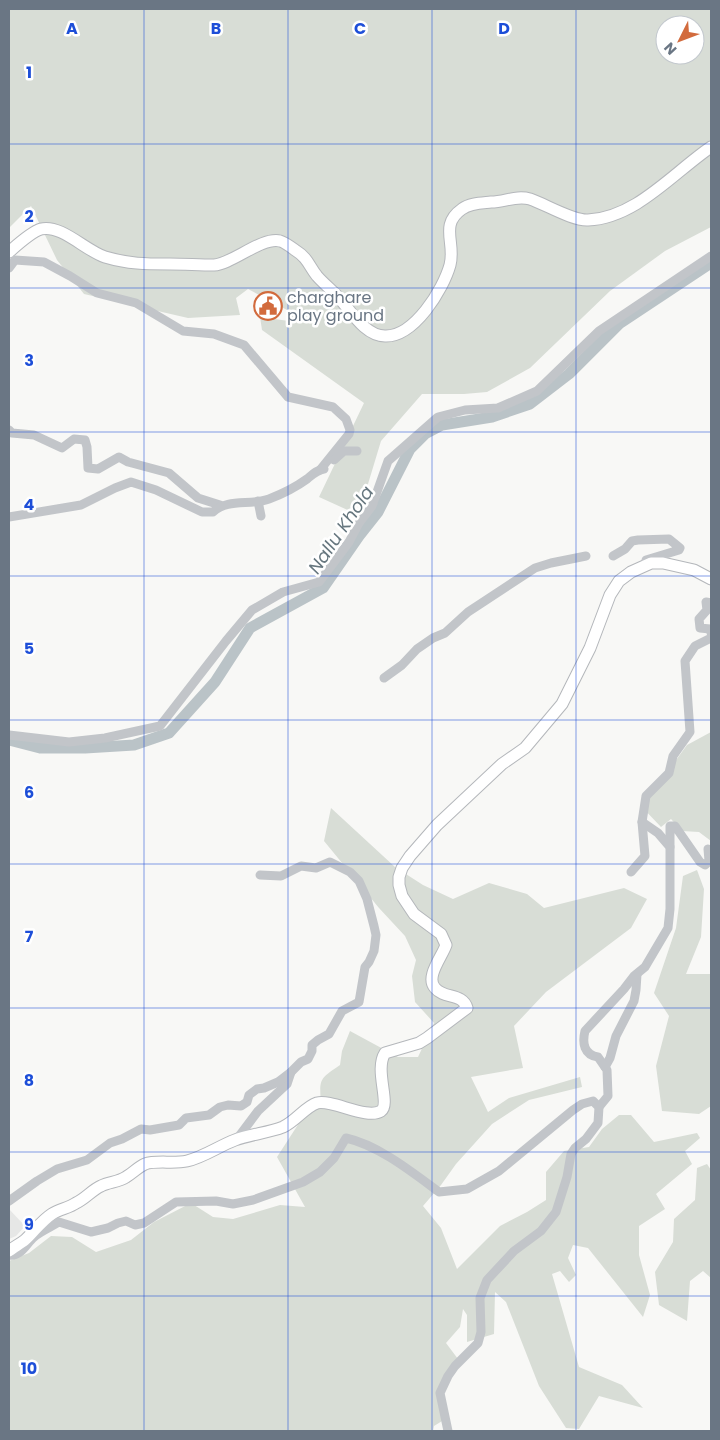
<svg xmlns="http://www.w3.org/2000/svg" width="720" height="1440" viewBox="0 0 720 1440" font-family="Poppins,sans-serif">
<style>
.built{fill:#e6e7e6}
.green{fill:#d8ddd6;fill-rule:evenodd}
.lines{fill:none;stroke-linecap:round;stroke-linejoin:round}
.river{stroke:#bac3c7;stroke-width:11}
.major-casing{stroke:#b4b7bb;stroke-width:13}
.minor{stroke:#c2c5c9;stroke-width:9}
.major{stroke:#fff;stroke-width:11}
.grid{fill:none;stroke:#1d4ed8;stroke-width:1;stroke-opacity:0.55}
.labels{text-anchor:middle;stroke-width:5;stroke-linejoin:round;paint-order:stroke}
.poi-label{font-size:16px;fill:#6a7684;stroke:#fff;text-anchor:start}
.water-label{font-size:18px;font-style:italic;fill:#67777f;stroke:#fff}
.grid-label{font-size:16px;text-anchor:middle;font-weight:bold;fill:#1d4ed8;stroke:#fff;stroke-width:5;stroke-linejoin:round;paint-order:stroke}
</style>
<rect width="100%" height="100%" fill="#f8f8f6"/>
<polygon class="built" points="9,1209 25,1226 16,1236 9,1239"/>
<g class="green">
<path d="M9,9H711V227L665,251L610,291L530,368L487,392L464,394H422L381,441L368,484L352,512L319,497L364,403L262,330L260,317L289,321L287,310L248,289L236,298L240,315L188,318L84,294L57,260L31,206L9,228ZM665,25H695V55H665Z"/>
<polygon points="711,732 711,841 699,832 682,831 671,819 661,827 642,807 687,745"/>
<path d="M331,808L395,867L423,885L453,899L489,883L527,894L544,908L624,888L647,899L631,928L546,992L514,1026L523,1068L471,1077L488,1112L509,1098L580,1077L582,1087L529,1100L492,1124L456,1164L441,1185L423,1206L441,1228L457,1269L500,1226L527,1212L546,1200V1172L564,1151L589,1147L602,1129L619,1115H631L654,1142L697,1133L700,1138L685,1151L692,1164L656,1194L665,1209L639,1226V1255L650,1295L643,1317L588,1248L573,1245L568,1258L576,1275L569,1282L560,1271L552,1274L579,1367L622,1385L643,1408L599,1396L579,1429L566,1428L539,1386L506,1302L495,1292L494,1334L467,1342V1315L463,1309L460,1327L446,1343L461,1363L438,1393L447,1418L434,1426L433,1431H9V1261L29,1253L51,1236L72,1237L96,1252L131,1240L154,1222L191,1203L213,1217L233,1219L280,1205L305,1207L277,1157L301,1120L321,1103C319,1078 320,1079 340,1065L342,1051L350,1031L398,1057H418L434,1023L415,1002L412,976L416,960L405,936L379,908L324,841Z"/>
<polygon points="697,870 704,889 701,937 686,974 711,974 711,1106 699,1114 662,1111 656,1066 669,1016 654,993 676,928 683,876"/>
<polygon points="707,1164 711,1170 711,1278 703,1271 690,1281 687,1321 659,1305 655,1272 673,1242 674,1219 695,1200 697,1168"/>
</g>
<g class="lines">
<polyline class="river" points="9,740 40,748 85,748 134,745 169,733 215,682 250,628 323,588 359,536 378,512 410,449 425,434 442,425 492,417 530,404 569,374 619,324 711,263"/>
<defs>
<g id="major">
<path d="M9,252C17,245 31,232 41,229C61,224 86,251 105,257C129,264 145,264 170,264C185,264 199,265 214,265C232,264 261,237 280,241C284,242 291,247 295,250C308,258 309,266 317,276C324,284 332,290 339,298C351,311 365,336 385,336C414,337 443,290 450,265C456,243 439,225 462,209C470,203 482,203 491,202C505,202 516,195 530,199C545,204 573,221 588,220C636,218 674,172 711,147"/>
<path d="M9,1251C14,1247 20,1244 25,1240C34,1232 41,1221 52,1214C60,1209 69,1208 76,1203C85,1199 92,1190 101,1186C109,1182 119,1182 126,1177C133,1173 138,1167 145,1164C156,1160 174,1164 187,1161C204,1157 219,1146 235,1140C251,1134 268,1133 283,1127C296,1121 305,1107 317,1103C332,1099 367,1120 381,1111C391,1104 374,1070 385,1053L419,1043L427,1038L467,1008C463,993 444,999 435,988C425,977 442,957 446,945L441,934L414,914L402,896L399,885V877L402,868L410,856L437,825L502,764L525,748L562,704L590,648L610,595L619,581L631,572L651,563H663L694,570L711,579"/>
</g>
</defs>
<use href="#major" class="major-casing"/>
<g class="minor">
<polyline points="9,268 15,260 44,262 70,276 97,293 136,303 183,331 214,334 244,345 288,397 333,407 346,419 350,430 349,434 320,470"/>
<polyline points="9,430 12,433 34,435 62,448 74,439 85,440 87,447 88,468 98,469 119,457 128,462 169,473 198,498 220,505"/>
<polyline points="334,460 344,451 357,451"/>
<polyline points="258,501 261,516"/>
<path d="M9,517L81,505L115,488L131,482L156,490L202,512H213C228,498 250,506 269,499C282,494 296,487 307,479C313,474 317,470 324,469"/>
<polyline points="613,556 625,549 632,541 638,540 669,539 680,548 679,550 646,560"/>
<polyline points="711,603 706,602 707,610 699,619 700,628 710,629 711,633"/>
<polyline points="384,678 402,665 417,649 433,638 445,633 468,612 535,568 551,563 586,556"/>
<polyline points="9,735 69,742 105,738 160,726 226,641 252,610 283,592 319,582 349,542 359,523 372,506 388,461 438,417 465,410 498,408 537,391 599,331 711,256"/>
<polyline points="670,847 670,826 675,826 700,862 705,865 709,861 708,849 711,853"/>
<polyline points="631,872 645,856 642,822 646,796 669,773 673,756 690,732 685,661 695,646 711,638"/>
<polyline points="605,1067 610,1058 616,1036 634,1001 636,990 637,974"/>
<path d="M599,1107L608,1096L607,1070L598,1057C584,1055 582,1043 585,1031L624,989L634,976L645,967L668,928L670,909V847L658,833L642,822"/>
<polyline points="237,1139 258,1111 287,1084 291,1072"/>
<polyline points="9,1201 37,1181 57,1169 87,1160 110,1143 122,1139 141,1129 150,1130 179,1125 186,1118 209,1115 220,1107 228,1105 241,1106 247,1102 249,1095 257,1089 264,1088 278,1082 291,1072 301,1062 308,1059 312,1051 312,1045 318,1040 329,1034 342,1011 359,1002 365,967 369,962 374,951 376,935 374,926 367,899 359,881 350,872 330,862 316,868 301,866 281,876 260,875"/>
<path d="M9,1255C21,1257 26,1244 34,1237C41,1231 51,1227 59,1222L91,1232L108,1228L118,1223L126,1221L135,1225L144,1223L176,1202L216,1201L233,1204L253,1200L303,1182L320,1172L334,1158L346,1138C378,1145 412,1172 439,1192L467,1189L499,1171L573,1110L582,1104L593,1101L599,1107L598,1123L586,1139L575,1148L571,1154L567,1177L556,1212L541,1231L514,1251L487,1280L480,1298L481,1332L478,1343L455,1366L448,1376L440,1393L448,1431"/>
</g>
<use href="#major" class="major"/>
</g>
<path class="grid" d="M144,9V1431M288,9V1431M432,9V1431M576,9V1431M9,144H711M9,288H711M9,432H711M9,576H711M9,720H711M9,864H711M9,1008H711M9,1152H711M9,1296H711"/>
<defs>
<symbol id="civic-ring" viewBox="-11 -11 22 22"><circle r="9.5" fill="#fff" stroke="#d26b3d" stroke-width="1.5"/><path d="M-.6-6.5H3V-4.5H.6V-3L4-1V1h2V6H-6V1h2V-1L-.6-3ZM-1.2 2.5V6h2.4V2.5Z" fill="#d26b3d"/></symbol>
</defs>
<g fill-rule="evenodd">
<use href="#civic-ring" x="252" y="290" width="32" height="32"/>
</g>
<g class="labels">
<g class="poi-label">
<text x="287" y="303">charghare<tspan x="287" dy="18">play ground</tspan></text>
</g>
<g class="water-label">
<text transform="translate(341 530) rotate(-56)" y="6">Nallu Khola</text>
</g>
</g>
<g class="grid-label">
<text x="72" y="34">A</text>
<text x="216" y="34">B</text>
<text x="360" y="34">C</text>
<text x="504" y="34">D</text>
<text x="29" y="78">1</text>
<text x="29" y="222">2</text>
<text x="29" y="366">3</text>
<text x="29" y="510">4</text>
<text x="29" y="654">5</text>
<text x="29" y="798">6</text>
<text x="29" y="942">7</text>
<text x="29" y="1086">8</text>
<text x="29" y="1230">9</text>
<text x="29" y="1374">10</text>
</g>
<rect width="720" height="1440" fill="none" stroke="#6a7684" stroke-width="20"/>
<g transform="translate(680 40) rotate(228)"><circle r="24" fill="#ffffff" stroke="#c3c8ce"/>
<path d="M0-4L9 19L0 12L-9 19Z" fill="#d26b3d"/>
<text y="-8" font-size="14" font-weight="bold" text-anchor="middle" fill="#6a7684">N</text>
</g>
</svg>
